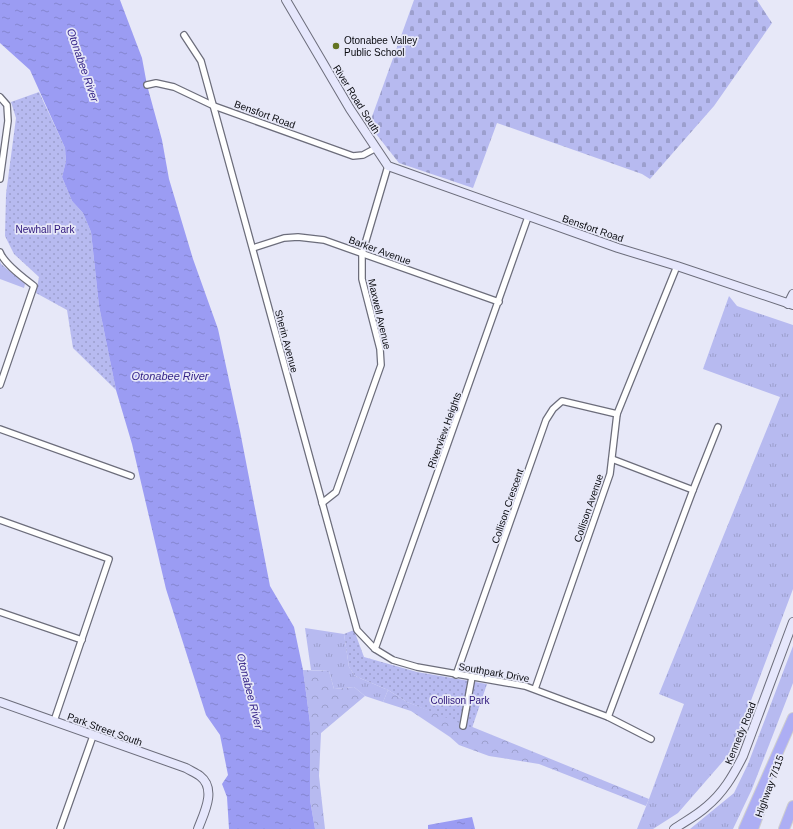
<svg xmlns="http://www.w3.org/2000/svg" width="793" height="829" viewBox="0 0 793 829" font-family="Arial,sans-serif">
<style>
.grass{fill:url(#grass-tufts)}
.forest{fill:url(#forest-crowns)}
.cemetery{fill:url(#cemetery-stones)}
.park{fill:url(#park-dots)}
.water{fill:url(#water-ripples)}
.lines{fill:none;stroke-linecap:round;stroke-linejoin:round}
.street-casing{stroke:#6c6d7b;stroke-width:8}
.secondary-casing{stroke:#6c6d7b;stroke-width:10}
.highway-casing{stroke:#cececf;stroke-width:12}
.street{stroke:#fff;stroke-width:5.5}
.secondary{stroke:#e6e7fc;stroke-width:8}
.highway{stroke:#adaef4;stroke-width:10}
.poi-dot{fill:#637422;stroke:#e7e8f8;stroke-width:1.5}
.labels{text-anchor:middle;stroke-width:3.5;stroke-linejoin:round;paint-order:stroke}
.poi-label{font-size:10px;fill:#0a0b10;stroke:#e7e8f8;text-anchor:start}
.street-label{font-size:10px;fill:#0a0b10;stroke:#e7e8f8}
.park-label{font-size:10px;fill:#2c157a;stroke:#e7e8f8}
.water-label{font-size:11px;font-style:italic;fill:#352488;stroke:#e7e8f8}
</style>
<defs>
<pattern id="grass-tufts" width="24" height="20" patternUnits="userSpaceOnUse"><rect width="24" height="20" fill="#b7baf0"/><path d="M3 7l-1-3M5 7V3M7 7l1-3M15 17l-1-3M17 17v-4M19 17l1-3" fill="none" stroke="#9c9fcd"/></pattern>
<pattern id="forest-crowns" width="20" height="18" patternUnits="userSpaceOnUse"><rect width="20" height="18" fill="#b7baf0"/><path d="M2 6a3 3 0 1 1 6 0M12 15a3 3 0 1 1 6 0" fill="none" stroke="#9c9fcd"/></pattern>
<pattern id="cemetery-stones" width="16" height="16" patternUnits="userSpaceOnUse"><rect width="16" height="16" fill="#b7baf0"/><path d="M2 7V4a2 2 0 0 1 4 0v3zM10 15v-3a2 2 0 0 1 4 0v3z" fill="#9c9fcd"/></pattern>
<pattern id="park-dots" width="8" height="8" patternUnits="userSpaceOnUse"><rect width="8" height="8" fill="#b7baf0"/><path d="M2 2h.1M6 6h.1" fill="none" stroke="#9c9fcd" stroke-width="1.8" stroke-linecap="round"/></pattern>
<pattern id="water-ripples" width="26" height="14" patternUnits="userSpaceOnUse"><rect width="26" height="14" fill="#9b9cf3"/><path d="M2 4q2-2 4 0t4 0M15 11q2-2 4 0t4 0" fill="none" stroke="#8485cf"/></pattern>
</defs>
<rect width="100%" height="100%" fill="#e7e8f8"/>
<g class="grass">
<polygon points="0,261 1,264 25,284 24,288 0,279"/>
<polygon points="729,296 737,306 793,325 793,589 732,751 678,813 653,829 637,829 649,799 684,704 659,694 780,397 703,369"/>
<polygon points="305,628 344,634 349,667 355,676 388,690 383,702 365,696 354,687 334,689 329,671 311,670"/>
<polygon points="793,646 793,683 752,789 733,829 690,829 734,793 748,764"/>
</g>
<g class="forest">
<polygon points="303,670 329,671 334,689 354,687 365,696 321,733 319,776 325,829 315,829 310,800 310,723"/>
<polygon points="388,690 407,702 465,724 649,799 646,806 539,764 489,756 459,745 450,737 411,711 383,702"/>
</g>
<polygon class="cemetery" points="414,0 757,0 772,23 714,106 650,179 642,174 497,123 473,188 399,163 369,125"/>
<g class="park">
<polygon points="39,92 65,148 66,161 62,177 72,201 83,213 91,232 99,306 116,390 73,348 67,310 36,293 39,277 14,254 5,236 6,194 16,118 11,102"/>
<polygon points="354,630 364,657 417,672 487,684 472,728 407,702 388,690 355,676 349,667 344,634"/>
</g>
<g class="water">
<polygon points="0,0 120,0 142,58 147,85 162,140 169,179 193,259 218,329 240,431 270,586 294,627 303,670 310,723 310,800 315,829 229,829 227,797 222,784 228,775 220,735 206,715 166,589 132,444 116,390 99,306 91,232 83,213 72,201 62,177 66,161 65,148 30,70 0,43"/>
<polygon points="472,817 475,829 428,829 428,825"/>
</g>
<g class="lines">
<defs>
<g id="street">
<polyline points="184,35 201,61 357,630 375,649 393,660 417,667 525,686 608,717 651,739"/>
<polyline points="147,85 156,83 174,87 214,106 353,156 363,155 376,148"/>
<polyline points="0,97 7,105 8,121 0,179"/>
<polyline points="253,248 284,238 298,237 324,240 499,302"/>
<path d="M0,252C4,264 24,278 34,286L0,385"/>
<polyline points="0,429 131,476"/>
<polyline points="612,459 693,490"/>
<polyline points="322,503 336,492 381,365 380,349 362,279 362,254 388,166"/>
<polyline points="0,520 109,559 54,721"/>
<polyline points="0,612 82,640"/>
<polyline points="375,649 528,217"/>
<polyline points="456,675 546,420 553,409 562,401 617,414"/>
<polyline points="535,689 610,474 617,414 677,266"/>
<polyline points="608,717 693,490 718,427"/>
<polyline points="463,726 472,677"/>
<polyline points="60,829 93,736"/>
</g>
<g id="secondary">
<polyline points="286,0 350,109 388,166 618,248 677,266 793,305"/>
<polyline points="788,304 793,294"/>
<path d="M0,702L186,768C191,771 196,773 200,776C217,789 204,813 198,829"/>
<path d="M674,829C684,822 696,816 706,807C723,793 733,776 743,756L793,622"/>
</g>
<g id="highway">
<polyline points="744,829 793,718"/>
<polyline points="753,829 762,804"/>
<polyline points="784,829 793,806"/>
</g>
</defs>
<use href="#street" class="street-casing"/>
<use href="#secondary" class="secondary-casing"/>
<use href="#highway" class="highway-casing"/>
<use href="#street" class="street"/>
<use href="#secondary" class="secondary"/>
<use href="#highway" class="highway"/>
</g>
<circle class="poi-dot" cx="336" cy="46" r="4"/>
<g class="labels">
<g class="poi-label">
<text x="344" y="44">Otonabee Valley<tspan x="344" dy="12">Public School</tspan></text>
</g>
<g class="street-label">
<text transform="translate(357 99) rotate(58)" y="4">River Road South</text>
<text transform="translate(265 114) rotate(20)" y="4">Bensfort Road</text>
<text transform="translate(593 228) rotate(19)" y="4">Bensfort Road</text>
<text transform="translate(380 250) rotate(20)" y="4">Barker Avenue</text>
<text transform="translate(380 314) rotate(77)" y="4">Maxwell Avenue</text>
<text transform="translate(287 341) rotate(75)" y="4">Sherin Avenue</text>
<text transform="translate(444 430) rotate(-70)" y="4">Riverview Heights</text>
<text transform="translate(507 506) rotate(-71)" y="4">Collison Crescent</text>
<text transform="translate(588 508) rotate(-71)" y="4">Collison Avenue</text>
<text transform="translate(494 672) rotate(10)" y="4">Southpark Drive</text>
<text transform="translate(105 729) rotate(20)" y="4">Park Street South</text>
<text transform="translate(740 733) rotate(-68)" y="4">Kennedy Road</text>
<text transform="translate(769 786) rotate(-70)" y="4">Highway 7/115</text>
</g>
<g class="park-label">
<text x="45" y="233">Newhall Park</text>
<text x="460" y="704">Collison Park</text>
</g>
<g class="water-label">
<text transform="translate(83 65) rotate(71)" y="4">Otonabee River</text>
<text x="170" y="380">Otonabee River</text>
<text transform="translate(250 691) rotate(76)" y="4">Otonabee River</text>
</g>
</g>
</svg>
